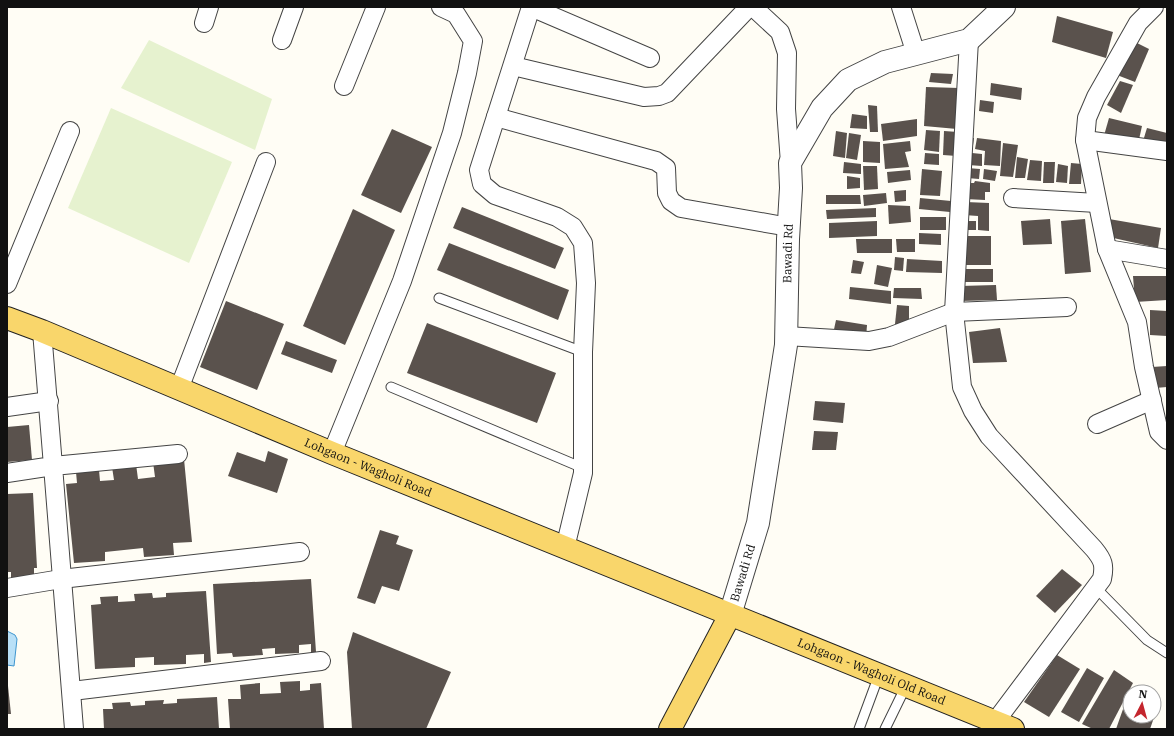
<svg xmlns="http://www.w3.org/2000/svg" width="1174" height="736" viewBox="0 0 1174 736" font-family="'IBM Plex Serif',serif">
<style>
.pitch{fill:#e6f2cf}
.water{fill:#b9e0f7;stroke:#3f96cf}
.building{fill:#5a524d}
.lines{fill:none;stroke-linecap:round;stroke-linejoin:round}
.service-casing{stroke:#444;stroke-width:11}
.minor-casing{stroke:#444;stroke-width:20}
.tertiary-casing{stroke:#444;stroke-width:24}
.primary-casing{stroke:#222;stroke-width:24}
.service{stroke:#fff;stroke-width:9}
.minor{stroke:#fff;stroke-width:18}
.tertiary{stroke:#fff;stroke-width:22}
.primary{stroke:#f9d66b;stroke-width:22}
.labels{text-anchor:middle;stroke-width:4;stroke-linejoin:round;paint-order:stroke}
.street-label{font-size:12px;fill:#111;stroke:#fff}
</style>
<rect width="100%" height="100%" fill="#fffdf5"/>
<g class="pitch">
<polygon points="149,40 272,99 255,150 121,88"/>
<polygon points="111,108 232,162 189,263 68,208"/>
</g>
<polygon class="water" points="7,631 15,635 17,639 14,666 7,665"/>
<g class="building">
<polygon points="1057,16 1113,32 1106,58 1052,42"/>
<polygon points="1133,41 1149,49 1135,82 1117,75"/>
<polygon points="931,73 953,74 951,84 929,82"/>
<polygon points="1120,81 1133,85 1121,113 1107,105"/>
<polygon points="991,83 1022,88 1021,100 990,95"/>
<polygon points="926,87 959,88 957,129 924,126"/>
<polygon points="980,100 994,102 993,113 979,111"/>
<polygon points="868,105 877,106 878,132 870,132"/>
<polygon points="852,114 867,116 867,129 850,128"/>
<polygon points="1109,118 1142,126 1138,144 1103,139"/>
<polygon points="917,119 917,136 883,141 881,124"/>
<polygon points="1147,128 1167,133 1167,145 1143,141"/>
<polygon points="392,129 432,147 401,213 361,195"/>
<polygon points="926,130 940,131 939,152 924,150"/>
<polygon points="836,131 847,133 845,158 833,156"/>
<polygon points="944,131 958,132 957,156 943,155"/>
<polygon points="849,133 861,135 857,160 846,158"/>
<polygon points="970,138 974,138 972,153 982,154 982,166 968,165"/>
<polygon points="977,138 1001,141 1000,166 984,165 985,151 975,149"/>
<polygon points="863,141 880,142 880,163 863,162"/>
<polygon points="910,141 911,151 905,152 909,167 885,169 883,144"/>
<polygon points="1003,143 1018,145 1013,177 1000,176"/>
<polygon points="925,153 939,154 939,165 924,164"/>
<polygon points="1017,157 1028,159 1025,178 1015,178"/>
<polygon points="1030,160 1042,161 1041,181 1027,180"/>
<polygon points="844,162 861,164 861,174 843,173"/>
<polygon points="1044,162 1055,162 1054,183 1043,183"/>
<polygon points="1071,163 1082,164 1081,184 1069,184"/>
<polygon points="1058,164 1068,166 1067,183 1056,182"/>
<polygon points="863,166 877,166 878,189 864,190"/>
<polygon points="967,168 980,169 979,179 967,178"/>
<polygon points="922,169 942,171 940,196 920,195"/>
<polygon points="984,169 997,171 995,181 983,179"/>
<polygon points="910,170 911,180 888,183 887,172"/>
<polygon points="847,176 860,178 860,188 847,189"/>
<polygon points="975,181 990,183 990,192 985,192 985,200 965,199 967,183 974,183"/>
<polygon points="906,190 906,201 895,202 894,191"/>
<polygon points="886,193 887,203 864,206 863,195"/>
<polygon points="826,195 860,195 861,204 826,204"/>
<polygon points="920,198 951,201 950,212 919,209"/>
<polygon points="966,202 989,203 989,231 978,230 978,216 964,215"/>
<polygon points="888,205 910,206 911,222 889,224"/>
<polygon points="462,207 564,248 555,269 453,228"/>
<polygon points="876,208 876,217 827,219 826,210"/>
<polygon points="353,209 395,230 345,345 303,326"/>
<rect x="920" y="217" width="26" height="13"/>
<polygon points="1050,219 1052,244 1023,245 1021,221"/>
<polygon points="1085,219 1091,272 1065,274 1061,221"/>
<polygon points="1109,219 1161,228 1158,248 1109,237"/>
<polygon points="877,221 877,236 829,238 829,223"/>
<polygon points="963,221 976,221 976,230 962,230"/>
<polygon points="919,233 941,234 941,245 919,244"/>
<polygon points="962,236 991,236 991,265 960,265"/>
<polygon points="856,239 892,239 892,253 857,253"/>
<polygon points="896,239 915,239 915,252 897,252"/>
<polygon points="449,243 569,290 558,320 437,270"/>
<polygon points="895,257 904,258 903,271 894,270"/>
<polygon points="907,259 942,261 942,273 906,272"/>
<polygon points="853,260 864,262 861,274 851,273"/>
<polygon points="877,265 892,268 888,287 874,284"/>
<rect x="960" y="269" width="33" height="13"/>
<polygon points="1133,276 1167,276 1167,300 1135,302"/>
<polygon points="996,285 997,300 960,301 960,286"/>
<polygon points="850,287 891,291 891,304 849,299"/>
<polygon points="894,288 921,288 922,299 893,298"/>
<polygon points="226,301 284,324 257,390 200,367"/>
<polygon points="897,305 909,306 909,326 895,324"/>
<polygon points="1150,310 1167,311 1167,336 1150,335"/>
<polygon points="836,320 867,325 866,338 833,334"/>
<polygon points="427,323 556,373 537,423 407,373"/>
<polygon points="1000,328 1007,362 973,363 969,332"/>
<polygon points="286,341 337,360 332,373 281,354"/>
<polygon points="1167,366 1167,387 1155,388 1152,367"/>
<polygon points="815,401 845,403 843,423 813,420"/>
<polygon points="29,425 32,460 7,462 7,427"/>
<polygon points="814,431 838,432 836,450 812,450"/>
<polygon points="268,451 288,459 277,493 228,476 237,452 265,462"/>
<polygon points="184,459 192,542 173,543 174,555 144,557 143,548 105,552 105,561 74,563 66,484 77,483 76,472 99,470 100,481 114,480 112,467 136,464 138,479 155,477 153,462"/>
<polygon points="33,493 37,568 34,568 34,579 11,580 11,572 7,572 7,494"/>
<polygon points="380,530 399,536 396,544 413,550 399,591 382,586 375,604 357,598"/>
<polygon points="1062,569 1082,585 1055,613 1036,596"/>
<polygon points="311,579 316,652 311,653 311,644 299,645 299,653 275,654 275,648 262,649 263,655 233,657 232,653 217,654 213,584"/>
<polygon points="206,591 211,662 204,663 204,654 186,655 186,664 154,665 154,657 135,658 135,667 95,669 91,605 101,604 100,597 118,596 118,602 135,601 134,594 152,593 153,598 166,597 166,593"/>
<polygon points="353,632 451,672 426,729 352,729 347,652"/>
<polygon points="1057,655 1080,669 1049,717 1024,702"/>
<polygon points="1087,668 1104,678 1079,722 1061,712"/>
<polygon points="1114,670 1133,683 1109,729 1093,729 1082,724"/>
<polygon points="300,681 300,691 310,690 310,684 321,683 324,729 230,729 228,699 241,699 240,685 260,683 260,694 281,693 280,682"/>
<polygon points="7,686 8,686 11,714 7,714"/>
<polygon points="1128,695 1130,696 1130,716 1154,716 1154,704 1158,706 1150,729 1116,729"/>
<polygon points="217,697 219,729 104,729 103,709 113,709 112,703 130,702 131,706 145,705 145,701 164,700 163,704 177,703 177,699"/>
</g>
<g class="lines">
<defs>
<g id="service">
<polyline points="439,298 583,352"/>
<polyline points="391,387 583,468"/>
<polyline points="1095,587 1147,640 1167,653"/>
<polyline points="859,729 879,675"/>
<polyline points="885,729 906,686"/>
</g>
<g id="minor">
<polyline points="531,7 479,170 482,184 495,195 557,217 573,227 583,243 586,283 583,352 583,473 565,548"/>
<polyline points="531,7 650,58"/>
<polyline points="753,7 780,32 787,53 786,109 790,163"/>
<polyline points="901,7 916,54"/>
<polyline points="1154,7 1138,23 1096,97 1087,118 1085,140 1107,249 1137,322 1144,367 1159,432 1167,440"/>
<polyline points="204,23 209,7"/>
<polyline points="282,40 294,7"/>
<path d="M969,40L954,312L962,387L973,411L989,436L1094,549C1103,560 1105,565 1102,579L995,722"/>
<polyline points="513,66 644,97 659,96 667,93 749,7"/>
<polyline points="344,86 376,7"/>
<polyline points="496,117 656,161 666,168 667,193 671,201 681,208 789,227"/>
<polyline points="1085,140 1167,151"/>
<polyline points="1013,198 1097,203"/>
<polyline points="1107,249 1167,259"/>
<polyline points="7,284 70,131"/>
<polyline points="786,336 869,341 889,337 954,312 1067,307"/>
<polyline points="179,389 266,162"/>
<polyline points="7,407 49,401"/>
<polyline points="1097,424 1152,400"/>
<polyline points="332,453 402,281 452,133 467,73 473,41 456,14 441,7"/>
<polyline points="7,473 53,466 42,331"/>
<polyline points="7,588 61,579 300,552"/>
<polyline points="72,691 321,661"/>
<polyline points="74,729 53,466 178,454"/>
</g>
<g id="tertiary">
<path id="s1" d="M730,615L758,523L786,345L788,239L791,188L790,163L822,108L848,80L885,62L969,40L1004,7"/>
</g>
<g id="primary">
<path id="s2" d="M7,318L42,331L332,453L1013,729"/>
<polyline points="670,729 730,615"/>
</g>
</defs>
<use href="#service" class="service-casing"/>
<use href="#minor" class="minor-casing"/>
<use href="#tertiary" class="tertiary-casing"/>
<use href="#primary" class="primary-casing"/>
<use href="#service" class="service"/>
<use href="#minor" class="minor"/>
<use href="#tertiary" class="tertiary"/>
<use href="#primary" class="primary"/>
</g>
<g class="labels">
<g class="street-label">
<text dy="4" stroke="none"><textPath href="#s1" startOffset="368">Bawadi Rd</textPath></text>
<text dy="4" stroke="none"><textPath href="#s2" startOffset="391">Lohgaon - Wagholi Road</textPath></text>
<text dy="4" stroke="none"><textPath href="#s1" startOffset="44">Bawadi Rd</textPath></text>
<text dy="4" stroke="none"><textPath href="#s2" startOffset="934">Lohgaon - Wagholi Old Road</textPath></text>
</g>
</g>
<rect width="1174" height="736" fill="none" stroke="#111111" stroke-width="16"/>
<g transform="translate(1142 704) rotate(6)"><circle r="19" fill="#ffffff" stroke="#a0a0a0"/>
<path d="M0-3L7 15L0 10L-7 15Z" fill="#c4262e"/>
<text y="-6" font-size="11" font-weight="bold" text-anchor="middle" fill="#111111">N</text>
</g>
</svg>
